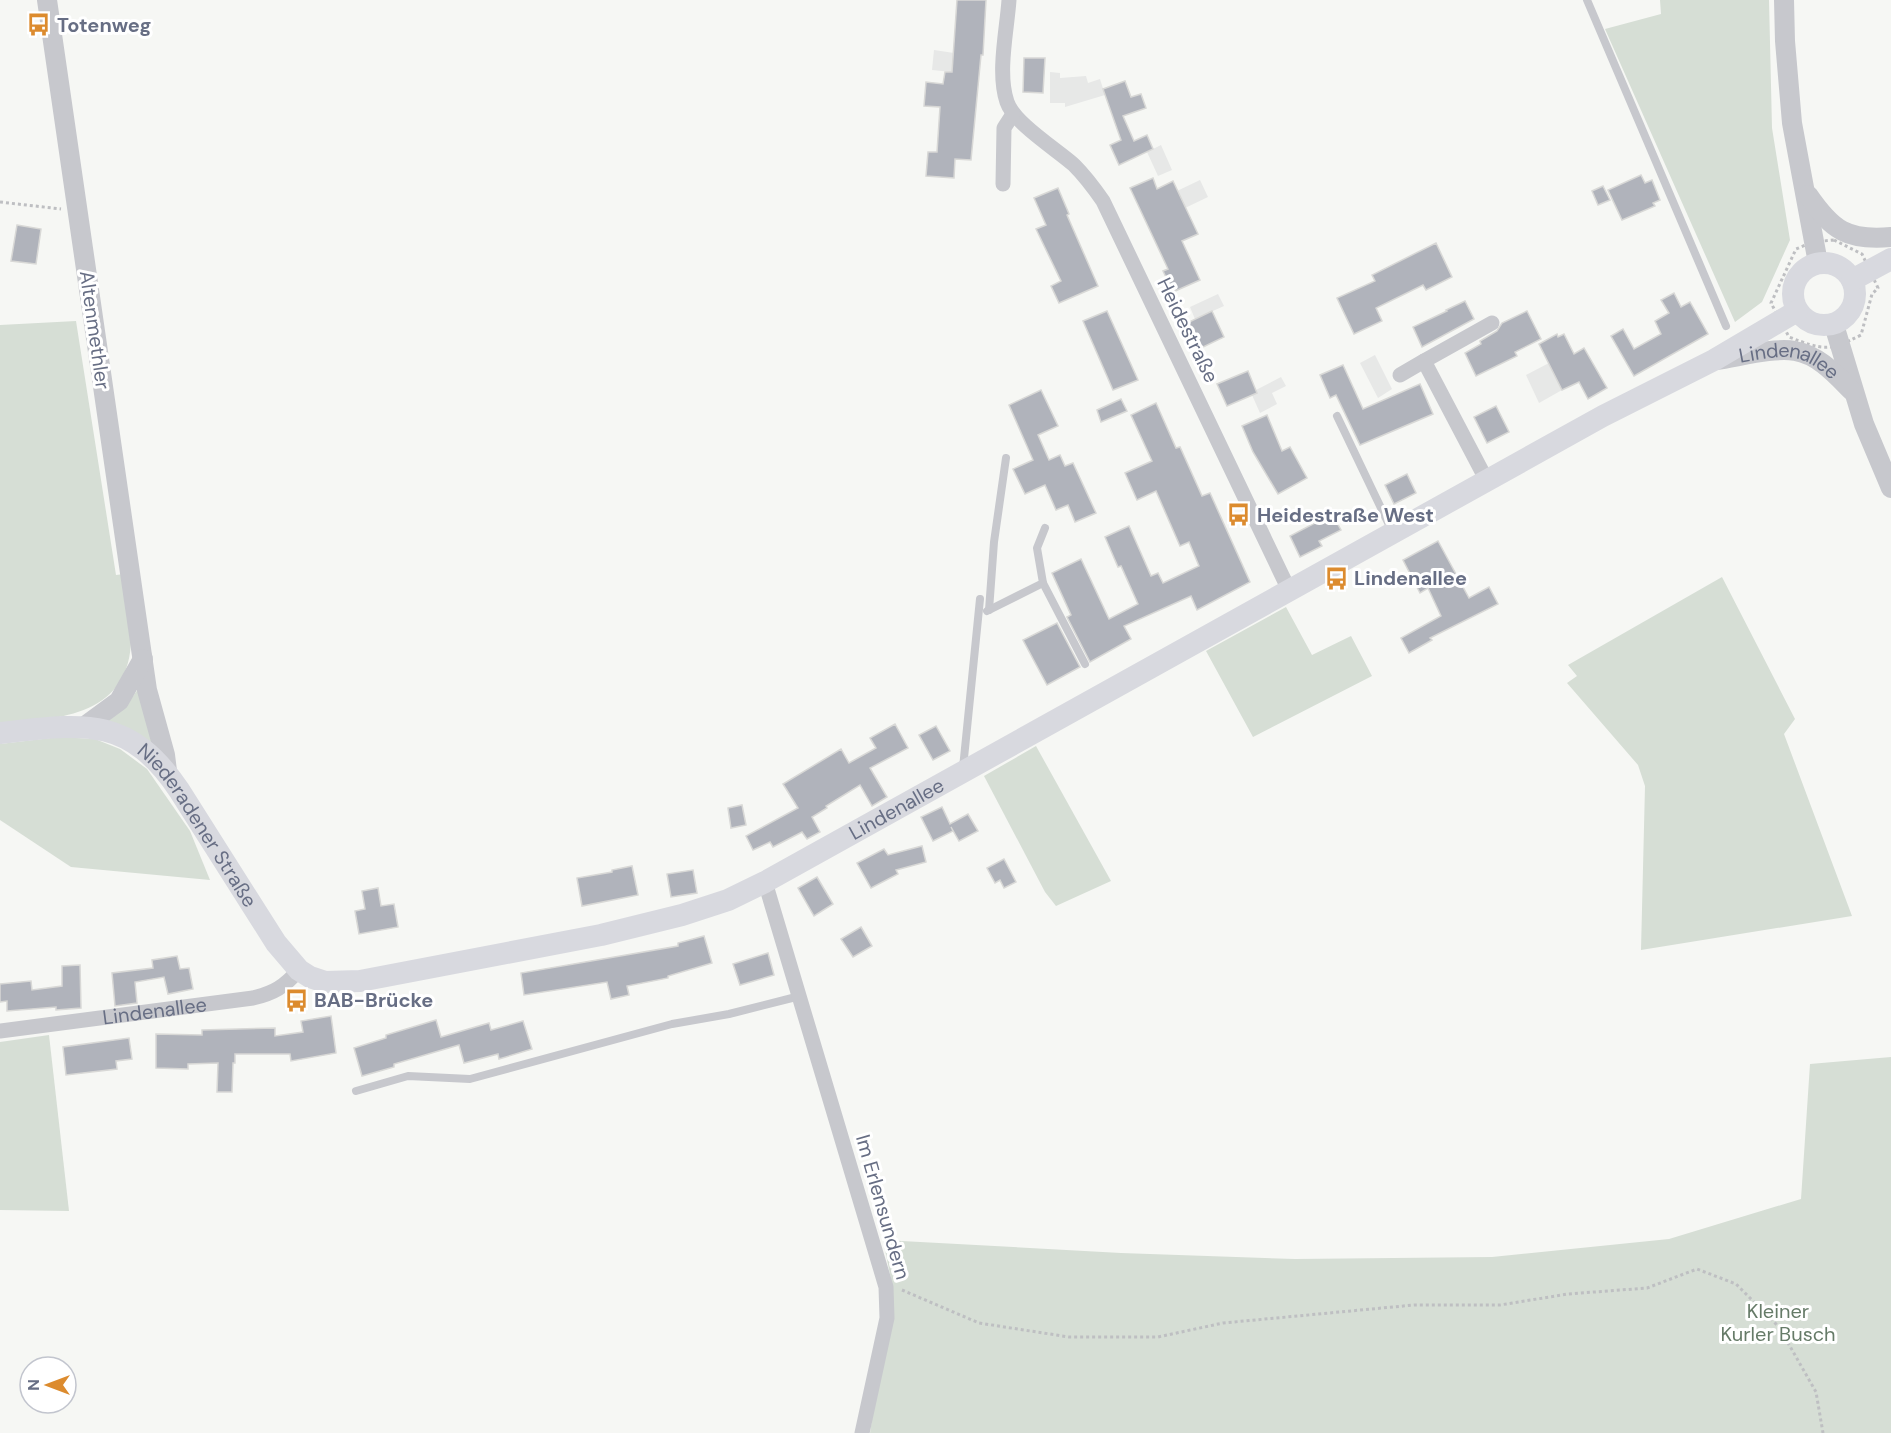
<svg xmlns="http://www.w3.org/2000/svg" width="1891" height="1433" viewBox="0 0 1891 1433" font-family="'DM Sans',sans-serif">
<style>
.built{fill:#e7e8e7}
.green{fill:#d6ded5}
.building{fill:#b0b3bb;stroke:#d8d8d6;stroke-width:1.5}
.lines{fill:none;stroke-linecap:round;stroke-linejoin:round}
.path{stroke:#bebfc2;stroke-width:3;stroke-dasharray:3 3;stroke-linecap:butt}
.service{stroke:#c7c8cd;stroke-width:8}
.minor{stroke:#c7c8cd;stroke-width:15}
.tertiary{stroke:#c7c8cd;stroke-width:20}
.secondary{stroke:#d8d9df;stroke-width:22}
.labels{text-anchor:middle;stroke-width:6;stroke-linejoin:round;paint-order:stroke}
.poi-label{font-size:20px;font-weight:bold;fill:#676e84;stroke:#fff;text-anchor:start}
.street-label{font-size:20px;fill:#676e84;stroke:#fff}
.park-label{font-size:20px;fill:#667b68;stroke:#fff}
</style>
<rect width="100%" height="100%" fill="#f6f7f4"/>
<g class="built">
<polygon points="934,50 954,53 952,72 932,70"/>
<polygon points="1050,72 1060,73 1060,78 1086,76 1088,83 1100,79 1105,95 1065,107 1065,103 1050,103"/>
<polygon points="1161,145 1172,170 1158,176 1147,152"/>
<polygon points="1200,180 1208,197 1185,208 1177,191"/>
<polygon points="1218,294 1224,306 1195,319 1190,307"/>
<polygon points="1375,355 1392,389 1378,398 1360,363"/>
<polygon points="1549,363 1562,390 1539,403 1526,375"/>
<polygon points="1281,377 1286,386 1272,393 1277,404 1260,413 1252,395 1257,392 1256,390"/>
</g>
<g class="green">
<polygon points="1660,0 1769,0 1772,128 1790,240 1762,302 1735,322 1605,29 1661,14"/>
<path d="M76,321L116,575L124,574C126,594 130,614 131,634C133,715 62,719 0,724V325Z"/>
<polygon points="1722,577 1795,719 1784,734 1852,916 1641,950 1645,786 1638,765 1567,683 1577,676 1568,665"/>
<polygon points="1286,607 1312,655 1351,636 1372,676 1253,737 1206,651"/>
<polygon points="139,688 154,746 108,721 124,708"/>
<polygon points="59,737 95,739 120,749 147,769 190,831 210,880 71,867 0,820 0,744"/>
<polygon points="1036,746 1111,881 1056,906 1045,892 984,776"/>
<polygon points="49,1035 69,1211 0,1210 0,1042"/>
<polygon points="1891,1057 1891,1433 870,1433 892,1284 883,1240 1121,1253 1295,1259 1492,1257 1669,1239 1801,1199 1810,1064"/>
</g>
<g class="building">
<polygon points="957,0 986,0 983,55 981,55 971,160 955,159 954,178 926,176 928,152 937,152 940,107 924,106 926,82 943,84 945,72 952,72"/>
<polygon points="1024,58 1045,58 1043,93 1023,92"/>
<polygon points="1125,81 1131,97 1141,94 1146,108 1123,116 1134,141 1147,135 1153,149 1119,165 1110,145 1121,140 1103,89"/>
<polygon points="1641,175 1645,183 1652,180 1660,200 1653,203 1655,206 1622,220 1608,190"/>
<polygon points="1153,178 1157,189 1173,181 1198,234 1182,241 1200,280 1173,292 1163,271 1168,269 1130,188"/>
<polygon points="1603,186 1610,200 1598,205 1592,191"/>
<polygon points="1058,188 1069,214 1067,215 1098,286 1059,303 1051,286 1061,281 1036,229 1046,225 1034,198"/>
<polygon points="17,225 41,229 36,264 11,261"/>
<polygon points="1436,243 1452,277 1426,290 1423,285 1376,308 1382,321 1354,334 1337,298 1375,281 1372,275"/>
<polygon points="1674,293 1681,307 1690,302 1708,334 1634,376 1611,336 1623,329 1634,349 1661,334 1655,321 1669,313 1661,300"/>
<polygon points="1465,301 1474,319 1422,347 1413,327 1447,311 1446,310"/>
<polygon points="1107,311 1138,380 1113,390 1083,321"/>
<polygon points="1212,311 1224,337 1199,349 1187,323"/>
<polygon points="1527,311 1541,339 1515,352 1517,356 1476,376 1465,353 1481,344 1480,341 1497,331 1502,323"/>
<polygon points="1557,334 1558,337 1564,334 1574,354 1584,348 1607,388 1588,399 1579,382 1562,390 1539,344"/>
<polygon points="1343,365 1363,409 1420,384 1433,414 1360,445 1336,395 1330,398 1320,375"/>
<polygon points="1248,371 1257,393 1227,406 1217,384"/>
<polygon points="1041,390 1058,426 1038,435 1049,460 1060,455 1065,466 1073,463 1096,513 1075,522 1068,505 1056,510 1045,485 1025,494 1013,469 1033,460 1009,405"/>
<polygon points="1121,399 1127,411 1101,422 1097,410"/>
<polygon points="1156,403 1176,448 1180,447 1202,496 1210,493 1250,582 1197,610 1191,596 1124,626 1131,639 1090,662 1067,617 1071,615 1052,573 1081,559 1109,619 1138,604 1121,566 1118,567 1105,537 1129,526 1151,576 1158,573 1163,583 1199,566 1189,542 1180,546 1156,491 1137,500 1125,473 1152,461 1131,415"/>
<polygon points="1496,406 1509,432 1487,443 1474,417"/>
<polygon points="1267,415 1282,451 1290,447 1307,478 1278,494 1253,452 1242,426"/>
<polygon points="1407,474 1416,493 1394,504 1385,485"/>
<polygon points="1332,514 1341,530 1319,541 1322,546 1300,557 1290,536"/>
<polygon points="1438,541 1469,598 1489,587 1498,604 1430,638 1432,640 1409,653 1401,638 1441,616 1428,588 1420,593 1403,560"/>
<polygon points="1057,623 1080,667 1047,685 1023,640"/>
<polygon points="895,724 908,748 870,768 887,797 872,806 860,785 826,806 827,808 812,817 820,832 807,839 802,832 773,847 770,842 753,850 746,836 798,808 783,784 841,749 849,763 876,748 870,738"/>
<polygon points="936,726 950,751 933,760 919,735"/>
<polygon points="742,805 746,825 731,828 728,808"/>
<polygon points="942,807 950,824 968,814 978,831 959,841 951,827 953,831 933,841 921,817"/>
<polygon points="922,846 926,862 896,870 898,874 871,888 857,863 884,849 888,855"/>
<polygon points="1004,859 1016,882 1004,888 1000,880 995,883 987,868"/>
<polygon points="632,866 638,895 582,906 577,878 612,872 612,870"/>
<polygon points="693,870 697,893 671,897 667,874"/>
<polygon points="817,877 833,904 814,916 798,888"/>
<polygon points="378,888 381,906 394,904 398,927 359,934 355,911 365,909 362,891"/>
<polygon points="861,927 872,946 853,957 841,939"/>
<polygon points="704,936 712,963 668,976 668,978 627,986 629,995 611,999 607,982 524,995 521,973 678,946 678,943"/>
<polygon points="768,953 774,975 740,985 733,964"/>
<polygon points="177,956 180,969 189,968 193,989 168,994 164,977 135,982 137,1003 115,1006 112,973 153,968 152,960"/>
<polygon points="80,965 81,1008 56,1010 56,1007 7,1011 7,1001 0,1002 0,984 31,981 32,990 62,986 62,966"/>
<polygon points="331,1016 336,1053 291,1061 290,1054 235,1054 235,1063 233,1063 232,1092 217,1092 218,1063 188,1064 188,1069 156,1068 156,1034 202,1035 202,1030 275,1028 275,1036 303,1032 301,1021"/>
<polygon points="436,1020 441,1037 489,1023 491,1030 523,1021 532,1049 499,1059 498,1054 464,1063 459,1045 394,1064 394,1067 362,1076 354,1048 386,1038 386,1035"/>
<polygon points="129,1038 132,1059 116,1061 117,1069 66,1075 63,1047"/>
</g>
<g class="lines">
<g class="path">
<polyline points="0,202 61,209"/>
<path d="M1834,240L1862,254L1878,288L1872,294L1861,335C1828,352 1823,350 1789,337L1771,303L1796,249L1813,242Z"/>
<polyline points="902,1290 979,1323 1069,1337 1158,1337 1223,1323 1414,1305 1500,1305 1568,1294 1647,1288 1697,1269 1736,1284 1779,1327 1816,1392 1823,1433"/>
</g>
<g class="service">
<polyline points="1587,0 1726,326"/>
<polyline points="1337,416 1392,531"/>
<polyline points="1043,583 1085,664"/>
<polyline points="989,610 994,542 1006,458"/>
<polyline points="987,611 1043,583 1037,548 1045,528"/>
<polyline points="963,768 980,599"/>
<polyline points="356,1091 408,1076 470,1079 672,1024 729,1014 800,996"/>
</g>
<g class="minor">
<path d="M1009,0C1007,30 997,73 1007,102C1014,123 1056,149 1074,165C1085,176 1094,188 1103,201L1289,590"/>
<polyline points="1003,184 1004,128 1013,114"/>
<polyline points="1424,361 1492,323"/>
<polyline points="1400,375 1424,361 1487,481"/>
<polyline points="765,882 886,1287 887,1318 862,1433"/>
<path id="s1" d="M0,1031L253,998C274,993 284,987 299,970"/>
</g>
<g class="tertiary">
<polyline points="47,0 147,690 165,755 167,771"/>
<polyline points="1784,0 1785,41 1792,123 1818,263"/>
<path d="M1808,195C1832,230 1847,241 1891,237"/>
<polyline points="1834,325 1864,424 1891,488"/>
<path id="s2" d="M1716,360C1738,357 1775,347 1795,351C1819,355 1836,375 1852,391"/>
<polyline points="85,726 119,701 143,659"/>
</g>
<g class="secondary">
<circle cx="1824" cy="294" r="31"/>
<polyline points="1852,280 1891,259"/>
<path id="s3" d="M0,733C81,724 128,714 179,790L276,943L299,970L310,977L325,982L360,981L601,935L682,915L728,900L765,882L1603,416L1714,360L1797,311"/>
</g>
</g>
<defs>
<symbol id="bus-bare" viewBox="-9 -9 18 18"><path d="M-5-6H5V4H4V6H2V4H-2V6H-4V4H-5ZM-3.5-4V0h7V-4ZM-3.5 1.2v1.5H-2V1.2ZM2 1.2v1.5H3.5V1.2Z" fill="#dc8b2e" stroke="#fff" stroke-width="2.5" paint-order="stroke"/></symbol>
</defs>
<g fill-rule="evenodd">
<use href="#bus-bare" x="22" y="8" width="33" height="33"/>
<use href="#bus-bare" x="1222" y="498" width="33" height="33"/>
<use href="#bus-bare" x="1320" y="562" width="33" height="33"/>
<use href="#bus-bare" x="280" y="984" width="33" height="33"/>
</g>
<g class="labels">
<g class="poi-label">
<text x="57" y="32">Totenweg</text>
<text x="1257" y="522">Heidestraße West</text>
<text x="1354" y="585">Lindenallee</text>
<text x="314" y="1007">BAB-Brücke</text>
</g>
<g class="street-label">
<text transform="translate(95 330) rotate(82)" y="7">Altenmethler</text>
<text transform="translate(1188 330) rotate(64)" y="7">Heidestraße</text>
<text dy="7" stroke="none"><textPath href="#s2" startOffset="76">Lindenallee</textPath></text>
<text dy="7" stroke="none"><textPath href="#s3" startOffset="1052">Lindenallee</textPath></text>
<text dy="7" stroke="none"><textPath href="#s3" startOffset="242">Niederadener Straße</textPath></text>
<text dy="7" stroke="none"><textPath href="#s1" startOffset="156">Lindenallee</textPath></text>
<text transform="translate(883 1207) rotate(74)" y="7">Im Erlensundern</text>
</g>
<g class="park-label">
<text x="1778" y="1318">Kleiner<tspan x="1778" dy="23">Kurler Busch</tspan></text>
</g>
</g>
<g transform="translate(48 1385) rotate(270)"><circle r="28" fill="#ffffff" stroke="#c2c5ce" stroke-width="1.5"/>
<path d="M0-4.5L10 22L0 15L-10 22Z" fill="#dc8b2e"/>
<text y="-9" font-size="16" font-weight="bold" text-anchor="middle" fill="#676e84">N</text>
</g>
</svg>
